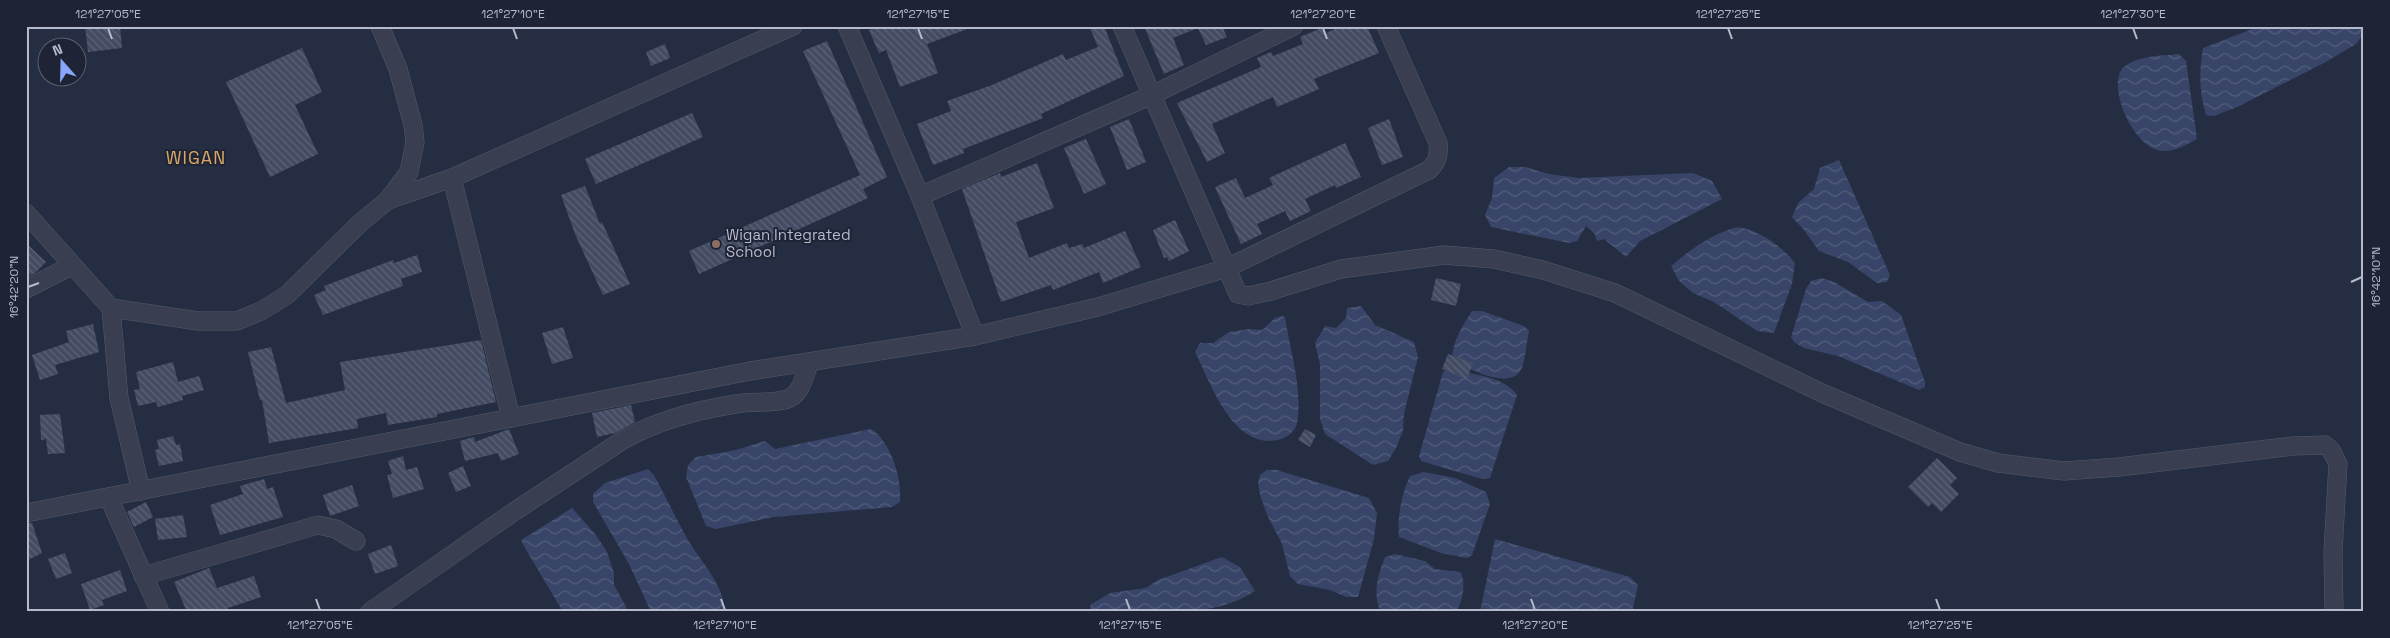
<svg xmlns="http://www.w3.org/2000/svg" width="2390" height="638" viewBox="0 0 2390 638" font-family="'Space Grotesk',sans-serif">
<style>
.water{fill:url(#water-waves)}
.building{fill:url(#building-back-hatch)}
.lines{fill:none;stroke-linecap:round;stroke-linejoin:round}
.minor-casing{stroke:#545a6b;stroke-width:19}
.minor{stroke:#393f51;stroke-width:18}
.ticks{fill:none;stroke:#b5bbcb;stroke-width:2}
.education-dot{fill:#8d6e63;stroke:#1e2436;stroke-width:2}
.labels{text-anchor:middle;stroke-width:4;stroke-linejoin:round;paint-order:stroke}
.poi-label{font-size:15px;fill:#b5bbcb;stroke:#1e2436;text-anchor:start}
.quarter-label{font-size:18px;letter-spacing:1px;fill:#d9a663;stroke:#1e2436}
.neatline{fill:none;stroke:#b5bbcb;stroke-width:2}
.ticks-label{font-size:12px;text-anchor:middle;fill:#b5bbcb}
</style>
<defs>
<pattern id="water-waves" width="16" height="10" patternUnits="userSpaceOnUse" patternTransform="scale(1.25)"><rect width="16" height="10" fill="#384568"/><path d="M0 5q4-4 8 0t8 0" fill="none" stroke="#535e7c"/></pattern>
<pattern id="building-back-hatch" width="6" height="6" patternUnits="userSpaceOnUse" patternTransform="scale(1.25)"><rect width="6" height="6" fill="#434c63"/><path d="M-1 5l2 2M0 0l6 6M5-1l2 2" fill="none" stroke="#5c6478"/></pattern>
</defs>
<rect width="100%" height="100%" fill="#242d41"/>
<g class="water">
<path d="M2260,26H2364V34L2356,44L2324,63L2237,107L2214,116L2206,115C2199,93 2199,71 2203,48Z"/>
<path d="M2179,54L2186,61L2197,139C2187,144 2177,151 2165,151C2133,152 2105,82 2124,67C2139,55 2161,56 2179,54Z"/>
<polygon points="1839,160 1890,275 1887,282 1877,283 1848,262 1819,251 1804,230 1792,217 1798,203 1814,189 1820,168"/>
<polygon points="1509,167 1525,167 1549,174 1578,178 1693,173 1712,181 1722,199 1640,241 1626,257 1604,239 1597,241 1594,233 1586,226 1577,241 1569,243 1491,227 1485,215 1492,198 1494,178"/>
<path d="M1737,227C1759,230 1782,246 1795,263L1792,284L1774,333L1757,331L1714,302L1693,293L1679,281L1671,266C1691,249 1712,234 1737,227Z"/>
<polygon points="1821,278 1834,282 1868,302 1882,301 1901,315 1925,382 1925,387 1919,390 1838,356 1804,348 1794,342 1791,337 1806,289 1811,281"/>
<polygon points="1361,306 1375,325 1414,342 1418,357 1404,414 1403,431 1396,448 1388,461 1373,465 1325,434 1320,419 1320,364 1315,343 1325,326 1336,328 1346,318 1347,308"/>
<path d="M1472,311H1482L1524,326L1529,331C1527,340 1525,362 1521,370C1508,391 1467,367 1452,360C1452,342 1463,325 1472,311Z"/>
<path d="M1282,316L1285,317C1290,351 1303,389 1297,423C1295,432 1286,438 1278,440C1232,449 1211,383 1195,352L1200,343H1213L1229,332L1249,329L1262,330L1275,318Z"/>
<path d="M1448,369C1469,374 1505,376 1517,395L1490,478L1482,479L1421,461L1419,456L1443,372Z"/>
<path d="M871,429C891,442 902,478 900,502L892,507L774,517L716,529L706,526L686,477L688,465L696,457L736,450L765,441L775,449Z"/>
<path d="M648,469L654,475C666,497 676,519 688,540C701,562 724,585 725,612H651L629,564L593,502V494L605,483Z"/>
<polygon points="1267,470 1277,470 1369,498 1377,513 1374,539 1358,597 1346,597 1330,590 1298,584 1290,576 1282,544 1268,517 1260,495 1258,482 1260,475"/>
<path d="M1424,472L1455,478L1486,492L1490,504L1472,555L1467,558L1441,553L1399,537C1397,516 1401,496 1410,476Z"/>
<polygon points="572,508 596,535 607,552 614,573 614,585 629,612 563,612 525,548 521,540"/>
<polygon points="1495,539 1630,577 1638,585 1632,612 1480,612"/>
<path d="M1395,554L1425,561L1435,569L1461,572C1466,585 1463,600 1456,612H1381C1372,594 1378,575 1385,557Z"/>
<path d="M1222,557L1240,567L1255,591C1212,620 1143,612 1092,612L1090,605L1110,593L1146,588L1158,580Z"/>
</g>
<g class="building">
<polygon points="85,26 120,26 122,48 88,52"/>
<polygon points="880,26 970,26 970,28 927,44 938,73 900,87 886,50 879,53 869,30"/>
<polygon points="1089,26 1104,26 1124,76 1041,114 1043,118 963,149 964,153 933,165 917,124 951,111 947,101 992,85 1063,54 1066,60 1098,47"/>
<polygon points="1144,26 1222,26 1227,37 1206,45 1198,28 1173,38 1184,65 1164,74"/>
<polygon points="1342,26 1367,26 1379,53 1314,79 1319,89 1277,107 1273,97 1212,124 1225,153 1207,162 1177,103 1261,67 1257,58 1271,52 1273,56 1303,44 1300,37 1324,27 1326,33"/>
<polygon points="827,41 887,177 863,189 868,198 699,274 689,251 860,175 803,51"/>
<polygon points="665,44 670,58 651,66 646,52"/>
<polygon points="302,48 322,92 295,105 318,154 270,177 226,82"/>
<polygon points="692,113 703,137 596,184 585,159"/>
<polygon points="1129,119 1146,162 1127,170 1110,127"/>
<polygon points="1389,119 1403,157 1382,165 1368,128"/>
<polygon points="1086,139 1106,184 1084,194 1064,148"/>
<polygon points="1345,143 1361,177 1336,188 1335,185 1305,199 1311,211 1290,221 1285,211 1257,224 1262,234 1241,244 1215,187 1236,178 1245,198 1273,185 1269,178"/>
<polygon points="1037,163 1054,208 1016,222 1029,258 1067,243 1069,248 1082,244 1084,248 1125,231 1141,267 1103,283 1099,272 1053,290 1051,285 1001,302 962,189 1000,173 1001,177"/>
<polygon points="585,186 600,224 602,222 630,284 603,295 575,234 561,195"/>
<polygon points="1175,220 1189,251 1169,261 1167,257 1164,258 1153,230"/>
<polygon points="26,243 46,262 35,273 26,277"/>
<polygon points="417,255 422,272 401,279 403,286 323,315 314,295 326,290 324,286 393,260 394,263"/>
<polygon points="1436,278 1461,284 1456,306 1431,300"/>
<polygon points="93,324 99,352 55,365 58,374 40,380 32,355 69,342 66,331"/>
<polygon points="563,327 573,358 552,364 542,333"/>
<polygon points="481,340 496,402 437,414 437,417 388,425 386,413 357,419 358,428 269,443 262,400 260,400 248,352 271,347 286,403 345,390 340,362"/>
<polygon points="1448,354 1473,363 1467,379 1442,369"/>
<polygon points="173,362 178,382 199,376 204,390 182,396 183,400 158,407 156,402 138,406 134,390 140,389 136,372"/>
<polygon points="631,405 635,422 615,433 597,437 592,413"/>
<polygon points="60,414 65,453 48,454 46,439 41,440 40,415"/>
<polygon points="509,429 519,454 501,461 498,453 465,461 460,441 474,437 475,442"/>
<polygon points="1305,429 1316,435 1310,447 1298,440"/>
<polygon points="173,436 176,445 180,444 183,461 159,466 155,450 159,449 157,440"/>
<polygon points="403,456 406,470 417,467 424,489 393,498 387,475 392,474 388,461"/>
<polygon points="1937,458 1957,478 1950,485 1959,494 1941,512 1932,503 1928,507 1908,487"/>
<polygon points="463,466 471,486 456,492 448,473"/>
<polygon points="264,479 267,489 273,487 283,517 220,535 210,505 243,494 240,486"/>
<polygon points="352,485 359,506 330,516 323,495"/>
<polygon points="146,502 153,517 134,527 127,512"/>
<polygon points="183,515 187,537 158,540 155,519"/>
<polygon points="26,523 32,523 42,553 26,561"/>
<polygon points="391,545 398,566 375,574 368,554"/>
<polygon points="65,553 72,573 56,579 48,559"/>
<polygon points="209,568 217,588 254,576 261,597 228,608 229,612 187,612 174,582"/>
<polygon points="120,570 127,591 102,600 104,605 90,610 81,584"/>
</g>
<g class="lines">
<defs>
<g id="minor">
<polyline points="847,26 920,196 975,336"/>
<polyline points="1122,26 1238,294 1248,296 1271,291 1341,269 1444,255 1494,259 1543,270 1615,293 1822,393 1960,452 1998,463 2064,471 2119,467 2293,446 2325,445 2331,450 2338,464 2333,552 2334,612"/>
<polyline points="452,178 511,418"/>
<polyline points="920,196 1152,95 1294,26"/>
<polyline points="388,200 452,178 793,26"/>
<polyline points="26,213 111,308 198,321 237,321 261,311 287,295 360,223 388,200 409,172 415,142 413,125 398,69 380,26"/>
<polyline points="26,289 71,266"/>
<polyline points="111,308 119,398 141,491"/>
<polyline points="109,498 160,612"/>
<path d="M26,513L750,371L975,336L1098,307L1227,268L1429,170C1438,161 1439,155 1438,143L1386,26"/>
<polyline points="143,576 318,525 336,529 356,541"/>
<path d="M370,612L515,511L623,440C658,420 697,410 736,404C751,401 778,404 790,398C803,391 804,374 810,362"/>
</g>
</defs>
<use href="#minor" class="minor-casing"/>
<use href="#minor" class="minor"/>
</g>
<path class="ticks" d="M108,28L112,39M513,28L517,39M918,28L922,39M1323,28L1327,39M1728,28L1732,39M2133,28L2137,39M2351,282L2362,277M28,287L39,283M316,599L320,610M721,599L725,610M1126,599L1130,610M1531,599L1535,610M1936,599L1940,610"/>
<circle class="education-dot" cx="716" cy="244" r="5"/>
<g class="labels">
<g class="poi-label">
<text x="726" y="240">Wigan Integrated<tspan x="726" dy="17">School</tspan></text>
</g>
<g class="quarter-label">
<text x="196" y="164">WIGAN</text>
</g>
</g>
<rect width="2390" height="638" fill="none" stroke="#1e2436" stroke-width="55"/>
<g transform="translate(62 62) rotate(340)"><circle r="24" fill="#1e2436" stroke="#5a6072"/>
<path d="M0-4L9 19L0 12L-9 19Z" fill="#8aa6fb"/>
<text y="-8" font-size="14" font-weight="bold" text-anchor="middle" fill="#b5bbcb">N</text>
</g>
<rect x="28" y="28" width="2334" height="582" class="neatline"/>
<g class="ticks-label">
<text x="108" y="18">121°27'05"E</text>
<text x="513" y="18">121°27'10"E</text>
<text x="918" y="18">121°27'15"E</text>
<text x="1323" y="18">121°27'20"E</text>
<text x="1728" y="18">121°27'25"E</text>
<text x="2133" y="18">121°27'30"E</text>
<text transform="translate(2376 277) rotate(-90)" y="4">16°42'10"N</text>
<text transform="translate(14 287) rotate(-90)" y="4">16°42'20"N</text>
<text x="320" y="629">121°27'05"E</text>
<text x="725" y="629">121°27'10"E</text>
<text x="1130" y="629">121°27'15"E</text>
<text x="1535" y="629">121°27'20"E</text>
<text x="1940" y="629">121°27'25"E</text>
</g>
</svg>
